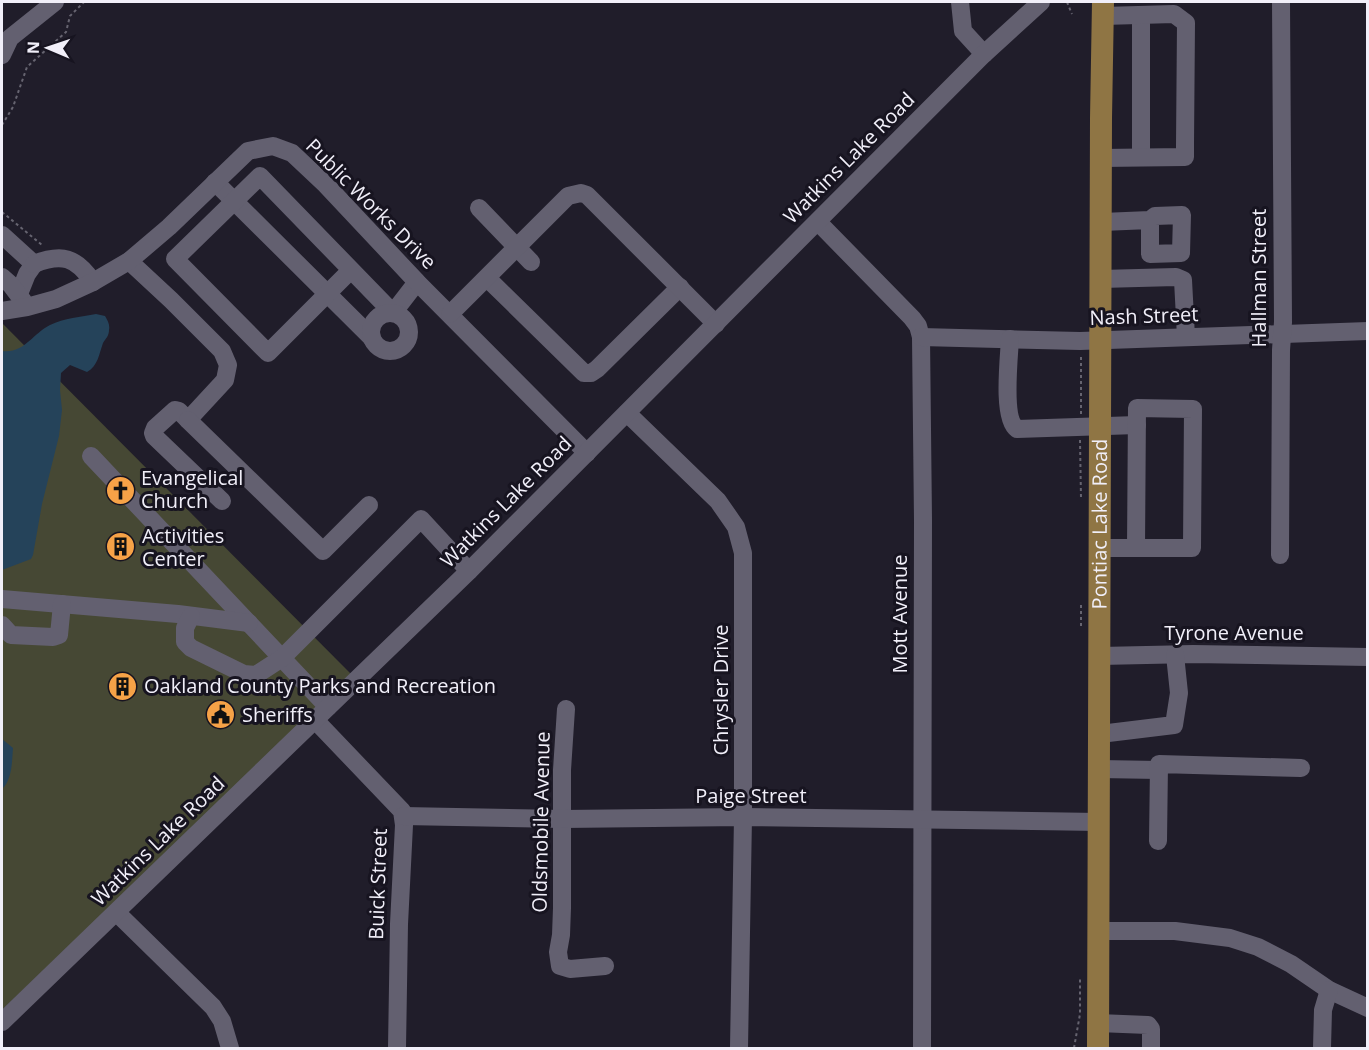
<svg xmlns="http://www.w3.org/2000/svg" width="1369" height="1050" viewBox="0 0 1369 1050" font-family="'Open Sans',sans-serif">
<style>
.green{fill:#464834}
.water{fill:#25435a}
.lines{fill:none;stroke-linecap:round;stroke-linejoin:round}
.path{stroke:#666470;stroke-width:2;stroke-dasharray:3 3;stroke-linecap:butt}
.minor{stroke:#636070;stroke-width:18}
.major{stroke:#8f7544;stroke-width:22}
.labels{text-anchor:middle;stroke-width:6;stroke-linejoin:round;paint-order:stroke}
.street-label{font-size:20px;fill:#f1eff9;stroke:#171420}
.poi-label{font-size:20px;fill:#f1eff9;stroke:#171420;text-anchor:start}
</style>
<rect width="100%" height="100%" fill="#201d2a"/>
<polygon class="green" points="2,323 352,675 2,1010"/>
<g class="water">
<path d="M96,314L105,316C108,321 110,325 109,330C109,336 106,338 103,343C99,354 98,366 87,372L70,365L61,373L60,390L62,410L59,436L42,504L33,555L31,559L2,570V351C24,354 32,334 50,325C64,318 81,317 96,314Z"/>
<path d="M2,739L13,748C12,762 12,780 2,789Z"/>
</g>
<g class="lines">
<g class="path">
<polyline points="1067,2 1072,14"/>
<polyline points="2,125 13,107 27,67 66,32 70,16 84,2"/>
<polyline points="2,212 42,245"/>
<polyline points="1081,414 1081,356"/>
<polyline points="1080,440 1081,498"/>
<polyline points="1081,605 1081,629"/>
<polyline points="1074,1048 1080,1014 1080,977"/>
</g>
<g class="minor">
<polyline points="960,2 963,31 984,54"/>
<polyline points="2,55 10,38 55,2"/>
<polyline points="1141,157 1141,15"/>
<polyline points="1101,158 1185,157 1185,144 1186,23 1174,14 1103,16"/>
<polyline points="215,182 372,338"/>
<polyline points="479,208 531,262"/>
<polyline points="818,222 912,318 918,326 921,337 923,520 922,1048"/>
<polyline points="1102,222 1150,220 1155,216 1182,215 1181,253 1150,254 1150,220"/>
<polyline points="2,235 34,264 27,274 19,294"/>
<polyline points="129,261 171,300 222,351 228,365 225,380 188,420 179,411 175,410 155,428 153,433 154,436 222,501"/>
<path d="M34,264C62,253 76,257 93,282"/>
<polyline points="351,270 268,353 175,259 260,176 393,313 417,282"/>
<polyline points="2,277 11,285 23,301"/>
<polyline points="487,278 584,373 591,373 597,369 680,287"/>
<polyline points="1101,279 1176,277 1183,280 1186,337"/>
<polyline points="2,311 27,307 56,299 93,282 129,261 169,227 248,151 273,146 292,153 326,185 417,282 587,453"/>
<circle cx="390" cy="332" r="19"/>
<polyline points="450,314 568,196 581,193 587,195 716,324"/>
<polyline points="921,337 1080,341 1368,331"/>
<path d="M1010,339C1009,358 1002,419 1017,429L1137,425"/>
<polyline points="627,413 718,501 736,527 743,553 743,817 739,1048"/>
<polyline points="188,420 323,551 369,505"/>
<polyline points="91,456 328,707"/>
<polyline points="1100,548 1192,548 1193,409 1137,408 1136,548"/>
<polyline points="1280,555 1281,350 1283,322 1281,2"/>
<polyline points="2,599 178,614 249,623"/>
<polyline points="191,616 185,628 185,642 191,648 244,674 256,675 282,658 421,519 469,571"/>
<polyline points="2,625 11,635 53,637 59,635 62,604"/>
<polyline points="1100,656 1193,654 1368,657"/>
<polyline points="566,709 562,770 562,908 561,935 558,952 560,966 570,969 605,966"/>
<polyline points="315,720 402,811 404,825 399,924 397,1048"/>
<polyline points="1100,734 1174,725 1179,693 1175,655"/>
<polyline points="1099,769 1159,770"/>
<polyline points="403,816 563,819 743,817 1099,822"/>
<polyline points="1158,841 1159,764 1301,768"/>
<polyline points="117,913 213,1007 222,1021 230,1048"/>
<polyline points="1099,931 1175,931 1230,938 1258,947 1291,964 1329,990 1368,1008"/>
<polyline points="2,1022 469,571 984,54 1041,2"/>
<polyline points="1098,1023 1148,1025 1151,1029 1151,1048"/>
<polyline points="1322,1048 1323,1010 1329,990"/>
</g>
<path class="major" id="s1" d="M1098,1048L1101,118L1103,2"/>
</g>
<defs>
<symbol id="church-disc" viewBox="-11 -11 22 22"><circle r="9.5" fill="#f6a247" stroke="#171420"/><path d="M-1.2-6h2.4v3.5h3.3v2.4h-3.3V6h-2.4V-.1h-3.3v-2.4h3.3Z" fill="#111"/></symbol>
<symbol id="building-disc" viewBox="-11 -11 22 22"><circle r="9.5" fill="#f6a247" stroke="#171420"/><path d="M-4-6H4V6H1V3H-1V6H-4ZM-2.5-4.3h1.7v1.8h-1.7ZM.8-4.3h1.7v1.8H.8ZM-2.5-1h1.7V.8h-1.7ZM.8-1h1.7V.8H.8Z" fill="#111"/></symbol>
<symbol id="civic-disc" viewBox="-11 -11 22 22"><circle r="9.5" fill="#f6a247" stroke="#171420"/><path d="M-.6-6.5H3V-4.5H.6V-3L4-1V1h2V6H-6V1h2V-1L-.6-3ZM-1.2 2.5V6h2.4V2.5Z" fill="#111"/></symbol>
</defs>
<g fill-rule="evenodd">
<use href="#church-disc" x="104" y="474" width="33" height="33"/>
<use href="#building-disc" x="104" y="530" width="33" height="33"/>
<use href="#building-disc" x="106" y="670" width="33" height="33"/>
<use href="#civic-disc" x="204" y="698" width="33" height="33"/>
</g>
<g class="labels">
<g class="street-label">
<text transform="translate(849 158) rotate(-45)" y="7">Watkins Lake Road</text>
<text transform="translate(371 204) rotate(45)" y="7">Public Works Drive</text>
<text transform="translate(1259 278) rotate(-90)" y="7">Hallman Street</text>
<text transform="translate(1144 316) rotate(-2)" y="7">Nash Street</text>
<text transform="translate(506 502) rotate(-45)" y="7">Watkins Lake Road</text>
<text dy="7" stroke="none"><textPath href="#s1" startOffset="524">Pontiac Lake Road</textPath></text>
<text transform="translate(900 614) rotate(-90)" y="7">Mott Avenue</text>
<text x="1234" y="640">Tyrone Avenue</text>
<text transform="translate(721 690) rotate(-90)" y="7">Chrysler Drive</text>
<text x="751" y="803">Paige Street</text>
<text transform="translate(541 822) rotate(-89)" y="7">Oldsmobile Avenue</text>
<text transform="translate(158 841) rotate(-44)" y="7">Watkins Lake Road</text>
<text transform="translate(378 884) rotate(-88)" y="7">Buick Street</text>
</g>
<g class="poi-label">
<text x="141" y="485">Evangelical<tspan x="141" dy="23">Church</tspan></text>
<text x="142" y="543">Activities<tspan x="142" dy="23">Center</tspan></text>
<text x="144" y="693">Oakland County Parks and Recreation</text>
<text x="242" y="722">Sheriffs</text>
</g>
</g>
<rect width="1369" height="1050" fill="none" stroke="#f1eff9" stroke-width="6"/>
<g transform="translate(48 48) rotate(272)" stroke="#171420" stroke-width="4.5" paint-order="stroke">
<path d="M0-4.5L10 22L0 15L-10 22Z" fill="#f1eff9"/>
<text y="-9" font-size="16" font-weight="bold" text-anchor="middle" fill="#f1eff9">N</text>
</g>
</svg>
